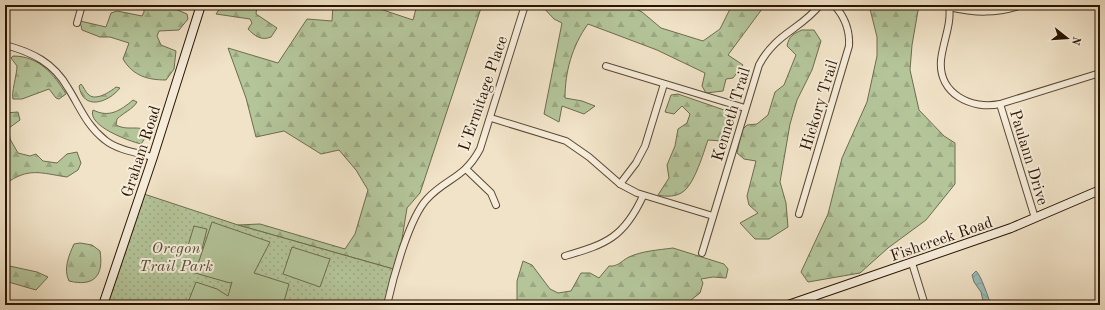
<svg xmlns="http://www.w3.org/2000/svg" width="1105" height="310" viewBox="0 0 1105 310" font-family="'Old Standard TT',serif">
<style>
.forest{fill:url(#forest-firs);stroke:#6e6c4e}
.park{fill:url(#park-dots);stroke:#6e6c4e}
.pitch{fill:#b4c59a;stroke:#6e6c4e}
.water{fill:url(#water-waves);stroke:#6d7970}
.lines{fill:none;stroke-linecap:round;stroke-linejoin:round}
.street-casing{stroke:#5b4833;stroke-width:8}
.secondary-casing{stroke:#291401;stroke-width:10}
.street{stroke:#f6eddb;stroke-width:6}
.secondary{stroke:#f6eddb;stroke-width:8}
.labels{text-anchor:middle;stroke-width:4;stroke-linejoin:round;paint-order:stroke}
.street-label{font-size:16px;fill:#291401;stroke:#f6eddb}
.park-label{font-size:16px;font-style:italic;fill:#5a5237;stroke:#f6eddb}
</style>
<defs>
<pattern id="forest-firs" width="22" height="20" patternUnits="userSpaceOnUse"><rect width="22" height="20" fill="#b4c59a"/><path d="M5 1l3.5 6h-7zM16 11l3.5 6h-7z" fill="#9ba883"/></pattern>
<pattern id="park-dots" width="8" height="8" patternUnits="userSpaceOnUse"><rect width="8" height="8" fill="#b4c59a"/><path d="M2 2h.1M6 6h.1" fill="none" stroke="#9ba883" stroke-width="1.8" stroke-linecap="round"/></pattern>
<pattern id="water-waves" width="16" height="10" patternUnits="userSpaceOnUse"><rect width="16" height="10" fill="#9bbdba"/><path d="M0 5q4-4 8 0t8 0" fill="none" stroke="#86a29e"/></pattern>
</defs>
<rect width="100%" height="100%" fill="#f1e3c8"/>
<filter id="stains"><feTurbulence type="fractalNoise" baseFrequency=".005" numOctaves="4"/><feColorMatrix values="0 0 0 0 .2 0 0 0 0 .09 0 0 0 0 .02 0 0 0 .5 -.17"/></filter>
<radialGradient id="worn" r=".72"><stop offset=".6" stop-color="#630" stop-opacity="0"/><stop offset="1" stop-color="#630" stop-opacity=".3"/></radialGradient>
<g class="forest">
<path d="M144,5H166L187,14L188,19L179,30L159,31L157,36L161,45L176,51L174,69L166,80C148,80 133,76 123,59L129,43L110,37H100L82,30L80,21L106,27L111,13L117,11L142,16L144,12Z"/>
<path d="M222,5H257L256,14L277,28L271,37C261,41 255,36 248,29L252,23L250,19L216,14Z"/>
<polygon points="333,5 368,5 413,20 417,5 482,5 420,193 407,208 397,270 238,225 260,224 345,249 355,234 368,190 356,170 339,150 321,154 284,131 256,137 246,98 228,48 278,63 307,19 332,21"/>
<path d="M541,5H628L642,12L661,28L703,41L720,29L732,5H765L728,55L743,65L733,78L726,79L723,91L706,93L702,86L705,73L657,50L588,24C572,46 565,72 565,98L582,101L595,106L584,114L562,106L559,122L544,114L562,23L554,19Z"/>
<polygon points="869,5 919,5 912,45 910,70 919,110 944,136 955,143 955,184 926,220 888,248 860,273 808,282 801,272 828,214 842,158 867,102 877,56 877,37"/>
<path d="M802,30H814L821,41L812,70L797,100L790,124L780,182L786,203L788,227L769,239H755L740,223L758,213L749,205L747,196L756,161L744,159L737,153L742,130L747,125L757,124L768,115L775,92L784,85L796,55L787,46C789,36 793,34 802,30Z"/>
<path d="M13,56C39,56 54,74 66,94L59,99L56,98L49,89L22,99H13C11,94 17,74 17,66L11,58Z"/>
<path d="M81,84C84,87 85,92 89,95C96,101 110,92 116,87L120,88C108,103 83,111 79,86Z"/>
<path d="M678,94L727,111L735,116L728,137L722,141L708,140C703,154 695,182 684,191C677,197 666,197 658,195L669,178L667,165L675,146L678,129L687,123L690,114L682,106L674,114L665,112L671,95Z"/>
<path d="M133,100L137,102C133,109 123,113 117,119L116,125C129,132 142,123 148,134L141,144C129,141 87,126 93,110C109,118 120,111 133,100Z"/>
<path d="M18,112L20,120L9,128L10,139L18,153L30,156L36,154L43,161L57,163L67,154L77,152L81,163L78,170L67,177C40,173 29,167 5,184V113Z"/>
<path d="M80,243L92,245L100,251C104,276 94,287 69,281C63,269 69,255 74,244Z"/>
<path d="M673,248L724,264L728,269L726,278L713,277L701,279L703,283L700,293L691,300L698,305H517V281L523,261L532,265L550,289L558,293L571,291L581,273H590L599,278L609,266C618,267 621,261 629,257C642,251 658,250 673,248Z"/>
<polygon points="5,265 37,272 48,277 36,290 5,281"/>
</g>
<polygon class="park" points="144,194 238,225 397,270 387,305 107,305"/>
<g class="pitch">
<polygon points="212,222 270,242 254,273 289,284 283,305 187,305 196,282 217,289 228,296 232,282 230,283 195,273"/>
<polygon points="194,226 207,229 201,253 187,249"/>
<polygon points="292,247 330,259 320,287 283,274"/>
</g>
<path class="water" d="M976,271C981,275 988,297 991,305H984L981,292L974,282L972,275Z"/>
<g class="lines">
<defs>
<g id="street">
<path d="M949,5C952,24 943,41 941,60C938,94 972,110 1000,104L1100,73"/>
<path d="M949,7C975,13 996,14 1022,5"/>
<polyline points="77,23 82,5"/>
<path d="M5,45C32,52 54,63 68,88C80,107 86,125 105,140C117,150 138,153 153,157"/>
<polyline points="606,66 745,108"/>
<polyline points="1000,104 1035,218"/>
<polyline points="491,118 566,141 589,157 620,184 637,193 713,216"/>
<polyline points="466,169 491,193 496,205"/>
<polyline points="620,184 636,163 645,146 664,84"/>
<path d="M799,214L849,46C850,30 845,17 834,5"/>
<path d="M702,253L759,65C776,33 800,30 820,5"/>
<path d="M565,256C607,244 624,237 643,196"/>
<polyline points="912,263 925,305"/>
<polyline points="812,297 815,305"/>
<path d="M387,305C393,278 409,218 427,199C446,178 464,179 480,149L525,5"/>
</g>
<g id="secondary">
<polyline points="103,305 153,157 201,5"/>
<polyline points="788,305 1011,228 1100,190"/>
</g>
</defs>
<use href="#street" class="street-casing"/>
<use href="#secondary" class="secondary-casing"/>
<use href="#street" class="street"/>
<use href="#secondary" class="secondary"/>
</g>
<g class="labels">
<g class="street-label">
<text transform="translate(482 93) rotate(-71)" y="6">L'Ermitage Place</text>
<text transform="translate(818 105) rotate(-73)" y="6">Hickory Trail</text>
<text transform="translate(730 114) rotate(-73)" y="6">Kenneth Trail</text>
<text transform="translate(140 151) rotate(-72)" y="6">Graham Road</text>
<text transform="translate(1030 157) rotate(73)" y="6">Paulann Drive</text>
<text transform="translate(941 238) rotate(-19)" y="6">Fishcreek Road</text>
</g>
<g class="park-label">
<text x="176" y="253">Oregon<tspan x="176" dy="18">Trail Park</tspan></text>
</g>
</g>
<rect width="1105" height="310" fill="none" stroke="#f1e3c8" stroke-width="20"/>
<rect x="6" y="6" width="1093" height="298" fill="none" stroke="#291401" stroke-width="2"/>
<rect x="10" y="10" width="1085" height="290" fill="none" stroke="#291401"/>
<g transform="translate(1067 38) rotate(107)" stroke="#f6eddb" stroke-width="3" paint-order="stroke">
<path d="M0-3L7 15L0 10L-7 15Z" fill="#291401"/>
<text y="-6" font-size="11" font-weight="bold" text-anchor="middle" fill="#291401">N</text>
</g>
<rect width="100%" height="100%" filter="url(#stains)"/>
<rect width="100%" height="100%" fill="url(#worn)"/>
</svg>
